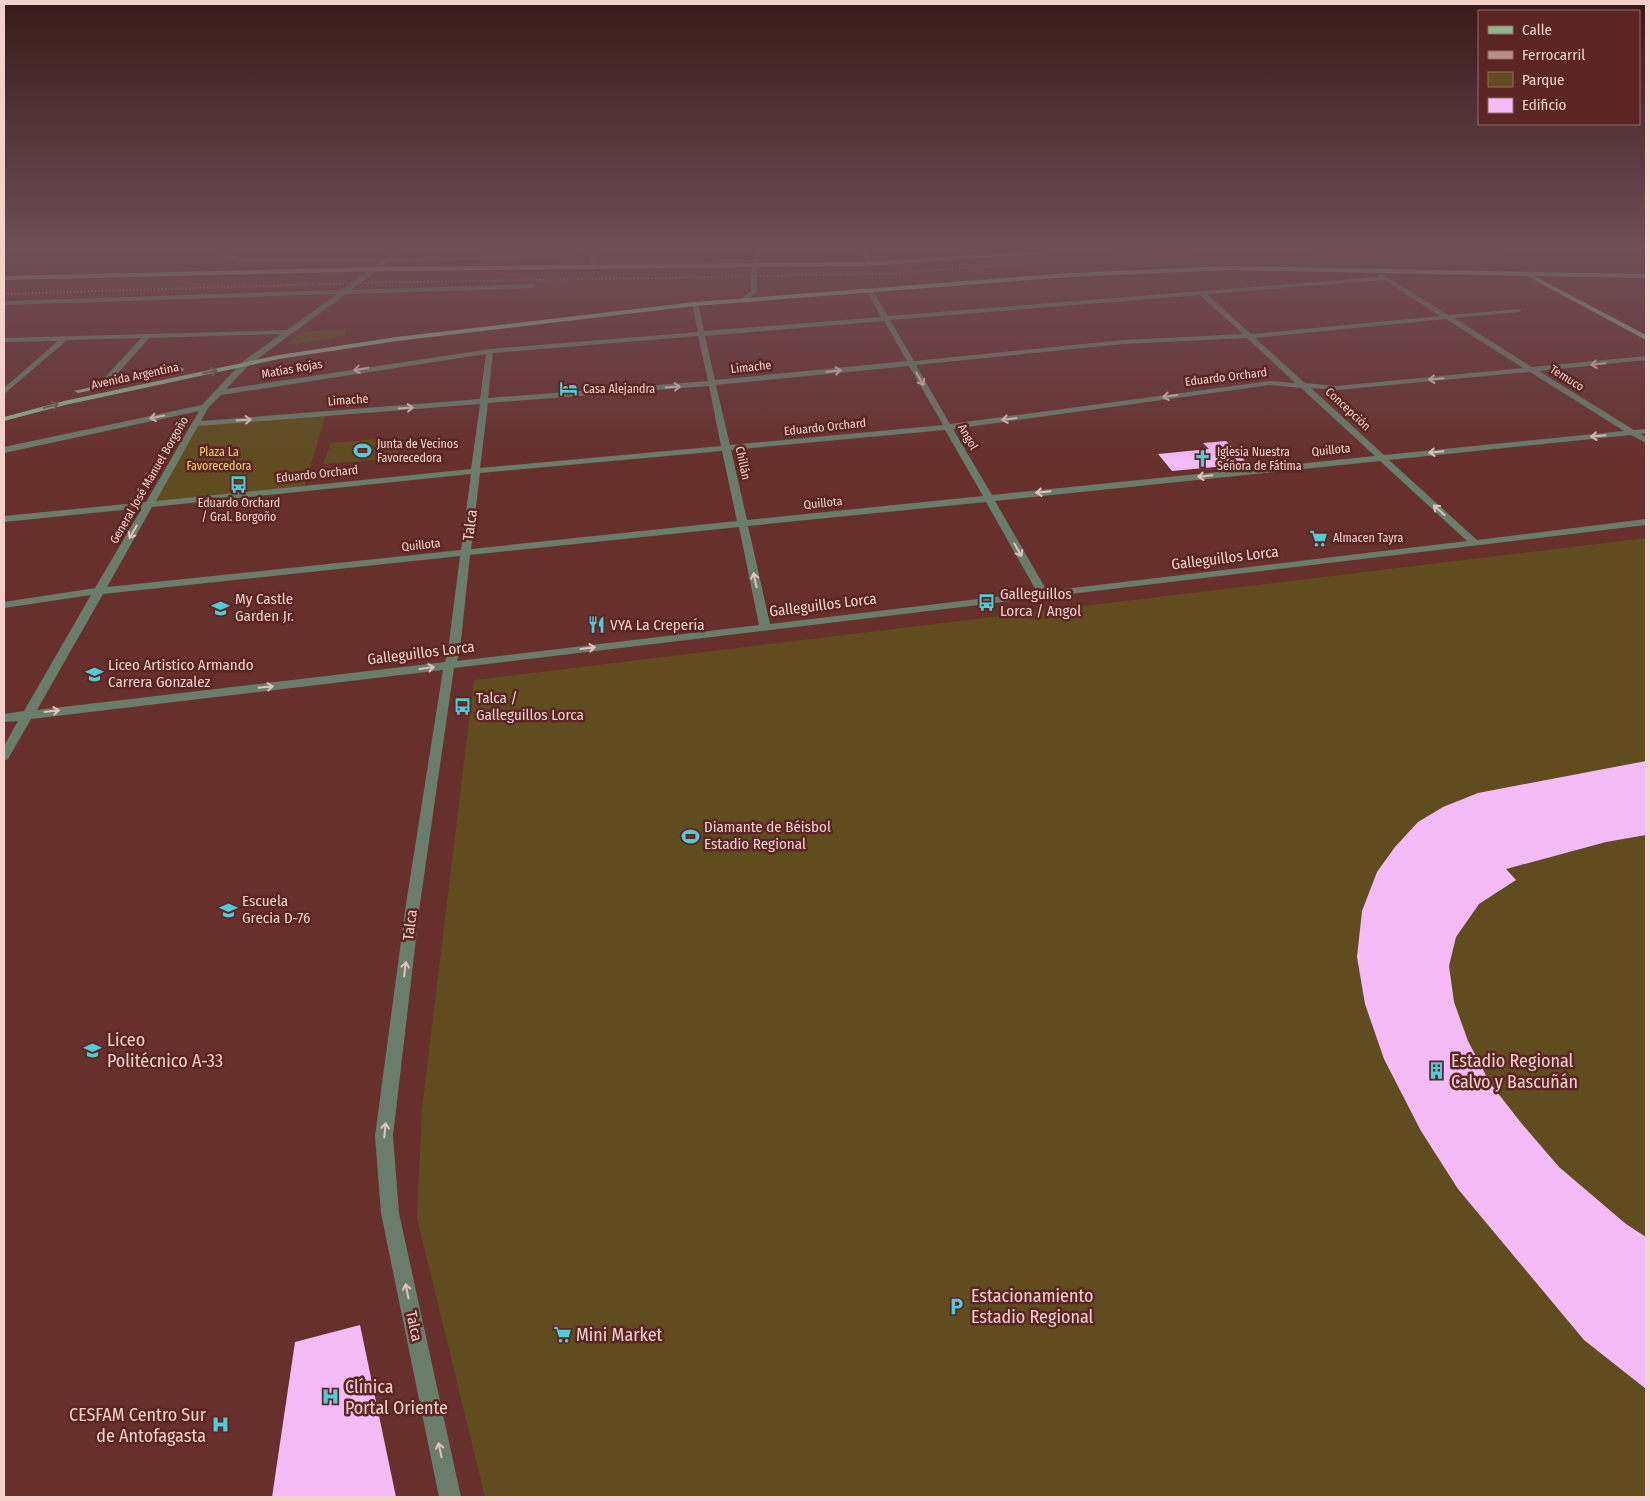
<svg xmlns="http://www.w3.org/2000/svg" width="1650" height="1501" viewBox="0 0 1650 1501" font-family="'Fira Sans Condensed',sans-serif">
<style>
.green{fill:#604c1f}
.building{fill:#f4bbf6}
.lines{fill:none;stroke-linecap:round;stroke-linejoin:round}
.minor{fill:#6a7d6a;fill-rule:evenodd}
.major{fill:#8fb58f;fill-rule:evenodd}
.rail{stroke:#b98e8a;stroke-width:2;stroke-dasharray:1 2.5;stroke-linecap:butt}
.oneway{stroke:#dfc4be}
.oneway2{stroke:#705f4e}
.labels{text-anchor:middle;stroke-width:5;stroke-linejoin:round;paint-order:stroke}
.far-street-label{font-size:12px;fill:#f4d1cd;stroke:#5b2523}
.far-poi-label{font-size:12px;fill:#f4d1cd;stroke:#5b2523;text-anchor:start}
.far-park-label{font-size:12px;fill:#fcd070;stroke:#5b2523}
.street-label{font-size:15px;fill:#f4d1cd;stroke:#5b2523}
.poi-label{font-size:15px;fill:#f4d1cd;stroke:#5b2523;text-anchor:start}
.near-poi-label{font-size:18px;fill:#f4d1cd;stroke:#5b2523;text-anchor:start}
</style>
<rect width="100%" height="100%" fill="#67302d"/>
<g class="green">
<polygon points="346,329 344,336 292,345 287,343 302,332"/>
<polygon points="326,414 304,488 150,503 195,424"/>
<polygon points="402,437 396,458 323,464 331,443"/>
<polygon points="1646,538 1646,1497 485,1497 417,1218 422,1109 474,680"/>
</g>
<g class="building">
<polygon points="1226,441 1248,464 1172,471 1158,454 1209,449 1203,443"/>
<polygon points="1646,761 1646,835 1606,842 1506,869 1516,880 1479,904 1456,937 1449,966 1454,1002 1468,1041 1490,1083 1522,1124 1559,1167 1626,1224 1646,1237 1646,1389 1584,1340 1458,1189 1421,1131 1384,1059 1365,1004 1357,957 1362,911 1377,872 1395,847 1418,822 1443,807 1478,793"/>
<polygon points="360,1325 396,1497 272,1497 295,1342"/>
</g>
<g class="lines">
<g class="minor">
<path d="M224,251H230L228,255L238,258H386L392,251H398L393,258L573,253L576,255L573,257L389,262L351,290L532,284L535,286L532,288L346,294L248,366L226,389L490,349L698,332L692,304L695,302L698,304L704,331L881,317L867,291L870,289L873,291L888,316L1378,277L1377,275L1380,273L1448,315L1521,309V311L1519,312L1454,318L1532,367L1646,356V360L1539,371L1634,430L1646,429V433L1641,434L1646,437V443L1631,435L1389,460L1477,540L1646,519V525L454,668L420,904L393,1136L399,1213L461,1497H439L381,1213L375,1136L406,904L443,670L31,719L8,759L4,761V746L18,721L4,722V714L24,711L91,595L4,608V602L95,588L142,508L4,522V516L146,502L199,411L4,453V447L202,405L242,362L281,334L149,338L105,388H102L98,386L99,384L141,338L67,340L4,394V388L58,341L4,342V338L287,330L337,294L4,305V301L342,290L381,262H238L222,257ZM1384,280L1440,316L1251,334L1207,294ZM1200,295L1243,334L1123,340L914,361L890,320ZM1446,319L1523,368L1337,386L1305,383L1255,338ZM884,321L907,361L715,380L705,336ZM698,336L708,381L488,398L493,353ZM1247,338L1295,383L1270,381L950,424L916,365L1123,344ZM486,354L480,399L201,421L208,408L221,395ZM909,366L943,425L730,445L716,385ZM1530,372L1624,431L1384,455L1311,388L1337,390ZM1270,385L1301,388L1375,456L992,495L953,429ZM709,386L721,446L480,468L488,403ZM480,404L471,469L156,501L198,426ZM945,430L983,496L747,520L731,450ZM722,451L737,521L471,549L480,473ZM1380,461L1467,541L1047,591L995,501ZM471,474L461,550L107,587L152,507ZM986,502L1037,592L770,624L748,526ZM739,527L759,625L457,661L460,650L470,555ZM460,556L448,650L445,662L37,710L103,594Z"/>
<polygon points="591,251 597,251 597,266 594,268 591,266"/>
<polygon points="755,251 761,251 757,274 757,292 744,302 740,302 740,300 751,291 751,274"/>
<polygon points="862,251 868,251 870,265 865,264"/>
</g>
<g class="major">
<polygon points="1031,251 1055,251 1052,253 868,266 385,271 4,280 4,276 385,267 868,262"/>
<polygon points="1230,266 1646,274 1646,278 1534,276 1646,335 1646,340 1527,276 1230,270 1069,277 695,306 397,341 279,359 65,405 4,421 4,417 64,401 279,355 397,337 695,302 1069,273"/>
<polygon points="180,367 184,369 183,371 78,393 74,391"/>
</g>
<polyline class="rail" points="4,294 355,283 887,274 1140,254 1257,251 1426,256 1543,251"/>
</g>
<defs><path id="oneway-shaft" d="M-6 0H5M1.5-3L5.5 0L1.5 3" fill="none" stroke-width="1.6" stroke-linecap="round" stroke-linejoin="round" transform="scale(1.25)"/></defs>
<g class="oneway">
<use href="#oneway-shaft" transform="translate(1598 364) rotate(174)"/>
<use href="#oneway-shaft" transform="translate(361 369) rotate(171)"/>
<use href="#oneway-shaft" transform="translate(834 371) rotate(-6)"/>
<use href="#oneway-shaft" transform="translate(920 379) rotate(60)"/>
<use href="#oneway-shaft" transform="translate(1436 379) rotate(175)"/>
<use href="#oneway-shaft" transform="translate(673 387) rotate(-4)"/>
<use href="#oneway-shaft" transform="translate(1170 396) rotate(172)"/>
<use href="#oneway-shaft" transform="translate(406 408) rotate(-4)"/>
<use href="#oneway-shaft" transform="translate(157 417) rotate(168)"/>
<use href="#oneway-shaft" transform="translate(1009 419) rotate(172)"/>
<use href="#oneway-shaft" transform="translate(244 420) rotate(-4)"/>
<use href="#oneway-shaft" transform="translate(1598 436) rotate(175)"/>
<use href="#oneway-shaft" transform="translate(1436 452) rotate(174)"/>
<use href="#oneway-shaft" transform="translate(1205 476) rotate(174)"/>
<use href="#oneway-shaft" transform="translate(1043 492) rotate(174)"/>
<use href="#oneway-shaft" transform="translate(1439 510) rotate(-138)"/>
<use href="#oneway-shaft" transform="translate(133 532) rotate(120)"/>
<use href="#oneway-shaft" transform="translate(1018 550) rotate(60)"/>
<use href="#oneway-shaft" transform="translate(755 580) rotate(-102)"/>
<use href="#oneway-shaft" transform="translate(588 648) rotate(-7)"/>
<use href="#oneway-shaft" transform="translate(427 668) rotate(-8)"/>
<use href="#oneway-shaft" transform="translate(266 687) rotate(-6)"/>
<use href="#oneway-shaft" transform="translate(52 711) rotate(-7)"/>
<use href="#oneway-shaft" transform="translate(405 969) rotate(-83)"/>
<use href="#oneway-shaft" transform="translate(385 1130) rotate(-84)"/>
<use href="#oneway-shaft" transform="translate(407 1291) rotate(-102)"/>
<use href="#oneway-shaft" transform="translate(440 1450) rotate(-102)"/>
</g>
<g class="oneway2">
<use href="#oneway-shaft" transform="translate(210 372) rotate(-12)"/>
<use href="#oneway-shaft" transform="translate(51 406) rotate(-15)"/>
</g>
<linearGradient id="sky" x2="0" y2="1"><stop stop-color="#391a19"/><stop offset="0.54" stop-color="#6e4e57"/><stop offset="1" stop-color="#6e4e57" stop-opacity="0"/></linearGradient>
<rect width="1650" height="461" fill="url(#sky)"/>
<defs>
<symbol id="hotel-bare" viewBox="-9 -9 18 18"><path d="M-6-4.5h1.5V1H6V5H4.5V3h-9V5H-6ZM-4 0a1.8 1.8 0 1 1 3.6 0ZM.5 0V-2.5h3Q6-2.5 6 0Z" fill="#52cbd8" stroke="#5b2523" stroke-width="2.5" paint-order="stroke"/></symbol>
<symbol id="stadium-bare" viewBox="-9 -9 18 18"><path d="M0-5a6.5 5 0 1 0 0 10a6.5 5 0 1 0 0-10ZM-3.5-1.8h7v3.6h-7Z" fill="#52cbd8" stroke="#5b2523" stroke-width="2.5" paint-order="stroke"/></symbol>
<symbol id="church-bare" viewBox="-9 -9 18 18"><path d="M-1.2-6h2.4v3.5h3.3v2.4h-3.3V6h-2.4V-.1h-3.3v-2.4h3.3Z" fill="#52cbd8" stroke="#5b2523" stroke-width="2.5" paint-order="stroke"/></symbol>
<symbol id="bus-bare" viewBox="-9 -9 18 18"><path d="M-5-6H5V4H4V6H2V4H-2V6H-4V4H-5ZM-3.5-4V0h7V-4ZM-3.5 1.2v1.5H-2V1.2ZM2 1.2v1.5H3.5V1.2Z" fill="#52cbd8" stroke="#5b2523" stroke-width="2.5" paint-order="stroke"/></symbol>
<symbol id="supermarket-bare" viewBox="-9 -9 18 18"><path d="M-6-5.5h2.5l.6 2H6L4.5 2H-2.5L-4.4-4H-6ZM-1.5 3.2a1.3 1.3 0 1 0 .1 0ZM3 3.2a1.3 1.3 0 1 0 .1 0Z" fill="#52cbd8" stroke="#5b2523" stroke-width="2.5" paint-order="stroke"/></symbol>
<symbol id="school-bare" viewBox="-9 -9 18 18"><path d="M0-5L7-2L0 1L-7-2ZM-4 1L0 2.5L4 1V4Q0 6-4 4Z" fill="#52cbd8" stroke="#5b2523" stroke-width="2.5" paint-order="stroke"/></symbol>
<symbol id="restaurant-bare" viewBox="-9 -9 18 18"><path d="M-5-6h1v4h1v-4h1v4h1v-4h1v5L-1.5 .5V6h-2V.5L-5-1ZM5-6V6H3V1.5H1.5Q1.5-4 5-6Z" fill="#52cbd8" stroke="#5b2523" stroke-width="2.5" paint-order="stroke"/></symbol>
<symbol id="building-bare" viewBox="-9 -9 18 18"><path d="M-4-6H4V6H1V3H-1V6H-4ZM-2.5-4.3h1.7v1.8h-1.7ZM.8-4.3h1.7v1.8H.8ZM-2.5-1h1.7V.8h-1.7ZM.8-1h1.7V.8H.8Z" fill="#52cbd8" stroke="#5b2523" stroke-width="2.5" paint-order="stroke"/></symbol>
<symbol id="parking-bare" viewBox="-9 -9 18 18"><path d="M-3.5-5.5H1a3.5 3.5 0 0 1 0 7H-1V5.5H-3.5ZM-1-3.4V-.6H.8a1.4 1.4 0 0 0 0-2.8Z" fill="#52cbd8" stroke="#5b2523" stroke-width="2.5" paint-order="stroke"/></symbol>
<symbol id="hospital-bare" viewBox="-9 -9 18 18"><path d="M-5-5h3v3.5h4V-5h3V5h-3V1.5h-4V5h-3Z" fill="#52cbd8" stroke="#5b2523" stroke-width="2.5" paint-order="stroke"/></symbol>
</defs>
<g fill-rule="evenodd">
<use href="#hotel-bare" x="556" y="376" width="25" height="25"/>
<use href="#stadium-bare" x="350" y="438" width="25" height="25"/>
<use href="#church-bare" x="1190" y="446" width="25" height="25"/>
<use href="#bus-bare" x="226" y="472" width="25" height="25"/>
<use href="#supermarket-bare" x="1306" y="526" width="25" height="25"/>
<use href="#bus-bare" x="974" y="590" width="25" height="25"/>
<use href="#school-bare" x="208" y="596" width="25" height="25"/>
<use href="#restaurant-bare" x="584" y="612" width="25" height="25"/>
<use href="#school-bare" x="82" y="662" width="25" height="25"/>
<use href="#bus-bare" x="450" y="694" width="25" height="25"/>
<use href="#stadium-bare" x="678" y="824" width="25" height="25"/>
<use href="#school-bare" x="216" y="898" width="25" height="25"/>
<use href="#school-bare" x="80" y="1038" width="25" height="25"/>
<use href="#building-bare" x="1424" y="1058" width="25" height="25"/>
<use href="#parking-bare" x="944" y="1294" width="25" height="25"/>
<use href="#supermarket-bare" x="550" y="1322" width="25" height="25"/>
<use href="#hospital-bare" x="318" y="1384" width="25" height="25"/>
<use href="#hospital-bare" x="208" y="1412" width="25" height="25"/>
</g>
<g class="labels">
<g class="far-street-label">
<text transform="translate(751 367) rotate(-6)" y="4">Limache</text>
<text transform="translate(292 369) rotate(-10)" y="4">Matías Rojas</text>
<text transform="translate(135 376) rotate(-12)" y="4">Avenida Argentina</text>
<text transform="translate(1226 377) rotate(-7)" y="4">Eduardo Orchard</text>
<text transform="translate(1567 378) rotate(32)" y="4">Temuco</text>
<text transform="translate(348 400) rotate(-4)" y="4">Limache</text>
<text transform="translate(1348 409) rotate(43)" y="4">Concepción</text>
<text transform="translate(825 427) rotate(-6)" y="4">Eduardo Orchard</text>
<text transform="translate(968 437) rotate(60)" y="4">Angol</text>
<text transform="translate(1331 450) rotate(-6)" y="4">Quillota</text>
<text transform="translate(743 463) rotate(78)" y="4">Chillán</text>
<text transform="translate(317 474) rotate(-6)" y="4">Eduardo Orchard</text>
<text transform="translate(149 480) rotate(-60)" y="4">General José Manuel Borgoño</text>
<text transform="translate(823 503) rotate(-6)" y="4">Quillota</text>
<text transform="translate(421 545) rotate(-6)" y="4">Quillota</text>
</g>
<g class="far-poi-label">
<text x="583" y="393">Casa Alejandra</text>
<text x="377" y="448">Junta de Vecinos<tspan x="377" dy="14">Favorecedora</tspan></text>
<text x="1217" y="456">Iglesia Nuestra<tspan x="1217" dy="14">Señora de Fátima</tspan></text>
<text x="239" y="507" text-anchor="middle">Eduardo Orchard<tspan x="239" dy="14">/ Gral. Borgoño</tspan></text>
<text x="1333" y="542">Almacen Tayra</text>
</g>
<g class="far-park-label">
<text x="219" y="456">Plaza La<tspan x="219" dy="14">Favorecedora</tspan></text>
</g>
<g class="street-label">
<text transform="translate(470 525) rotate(-83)" y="5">Talca</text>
<text transform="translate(1225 558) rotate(-7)" y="5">Galleguillos Lorca</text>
<text transform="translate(823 605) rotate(-7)" y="5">Galleguillos Lorca</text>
<text transform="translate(421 653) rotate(-7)" y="5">Galleguillos Lorca</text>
<text transform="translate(410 925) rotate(-83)" y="5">Talca</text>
<text transform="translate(414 1326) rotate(78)" y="5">Talca</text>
</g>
<g class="poi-label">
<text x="1000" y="599">Galleguillos<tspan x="1000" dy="17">Lorca / Angol</tspan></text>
<text x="235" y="604">My Castle<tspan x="235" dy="17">Garden Jr.</tspan></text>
<text x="610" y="630">VYA La Crepería</text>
<text x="108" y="670">Liceo Artistico Armando<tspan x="108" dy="17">Carrera Gonzalez</tspan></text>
<text x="476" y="703">Talca /<tspan x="476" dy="17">Galleguillos Lorca</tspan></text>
<text x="704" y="832">Diamante de Béisbol<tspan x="704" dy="17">Estadio Regional</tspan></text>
<text x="242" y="906">Escuela<tspan x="242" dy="17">Grecia D-76</tspan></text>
</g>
<g class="near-poi-label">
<text x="107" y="1046">Liceo<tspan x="107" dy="21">Politécnico A-33</tspan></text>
<text x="1451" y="1067">Estadio Regional<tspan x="1451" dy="21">Calvo y Bascuñán</tspan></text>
<text x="971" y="1302">Estacionamiento<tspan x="971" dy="21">Estadio Regional</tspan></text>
<text x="576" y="1341">Mini Market</text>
<text x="345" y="1393">Clínica<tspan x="345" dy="21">Portal Oriente</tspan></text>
<text x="206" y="1421" text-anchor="end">CESFAM Centro Sur<tspan x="206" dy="21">de Antofagasta</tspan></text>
</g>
</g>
<rect width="1650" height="1501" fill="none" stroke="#f4d1cd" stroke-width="10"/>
<rect x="1478" y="10" width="162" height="115" fill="#5b2523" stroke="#986a67"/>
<rect x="1488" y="26" width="25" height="8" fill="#8fb58f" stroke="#986a67"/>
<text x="1522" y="35" font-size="15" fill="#f4d1cd">Calle</text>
<rect x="1488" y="51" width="25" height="8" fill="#b98e8a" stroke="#986a67"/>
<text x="1522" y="60" font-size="15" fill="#f4d1cd">Ferrocarril</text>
<rect x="1488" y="72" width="25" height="15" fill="#604c1f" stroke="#986a67"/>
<text x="1522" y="85" font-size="15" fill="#f4d1cd">Parque</text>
<rect x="1488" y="98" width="25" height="15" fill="#f4bbf6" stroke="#986a67"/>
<text x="1522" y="110" font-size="15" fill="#f4d1cd">Edificio</text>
</svg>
